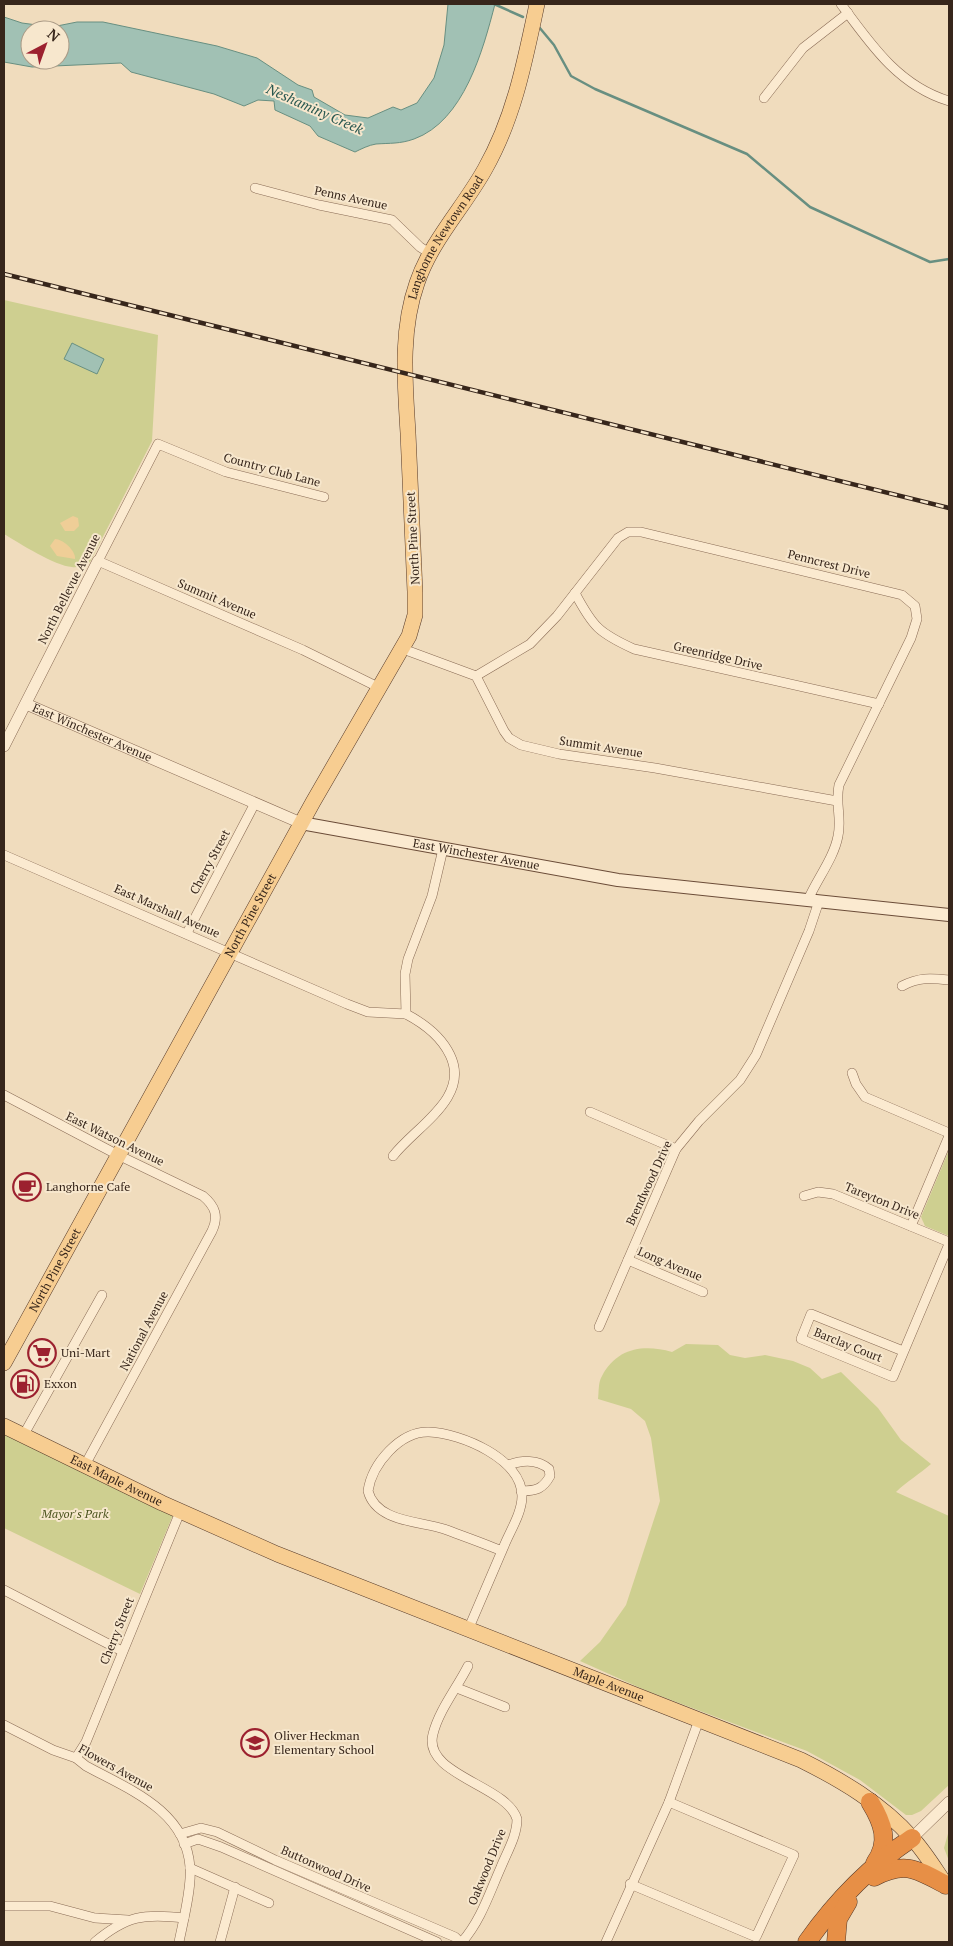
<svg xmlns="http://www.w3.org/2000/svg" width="953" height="1946" viewBox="0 0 953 1946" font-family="'PT Serif',serif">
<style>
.green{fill:#cecf90}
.sand{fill:#efce97}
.water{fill:#a1c1b4;stroke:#688f81;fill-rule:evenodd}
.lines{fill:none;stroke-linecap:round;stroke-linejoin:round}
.stream{stroke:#688f81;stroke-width:2.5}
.minor-casing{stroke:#896b55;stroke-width:10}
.tertiary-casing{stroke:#896b55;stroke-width:12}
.secondary-casing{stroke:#6b4c38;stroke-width:14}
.primary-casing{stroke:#563a2a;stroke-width:16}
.motorway-casing{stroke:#563a2a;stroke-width:19}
.minor{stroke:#fbead0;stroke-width:9}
.tertiary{stroke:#fbead0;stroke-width:11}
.secondary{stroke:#fbead0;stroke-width:12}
.primary{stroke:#f7cd91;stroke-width:15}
.motorway{stroke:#e78f46;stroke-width:18}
.rail-casing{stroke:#37261b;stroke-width:4.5}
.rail{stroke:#f7e7cd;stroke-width:2.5;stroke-dasharray:8;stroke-linecap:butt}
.labels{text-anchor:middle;stroke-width:4;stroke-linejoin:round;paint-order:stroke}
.street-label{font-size:12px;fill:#37261b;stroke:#f7e7cd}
.poi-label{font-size:12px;fill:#37261b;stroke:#f7e7cd;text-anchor:start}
.park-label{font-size:12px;font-style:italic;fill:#4d5520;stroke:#f7e7cd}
.water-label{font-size:14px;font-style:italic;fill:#295850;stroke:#f7e7cd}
</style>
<rect width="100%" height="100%" fill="#f0dcbd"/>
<g class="green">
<path d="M4,300L158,335L152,441L90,562C84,565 79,568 72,567C55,566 19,543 4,534Z"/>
<polygon points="949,1150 949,1236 925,1226 921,1217"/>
<path d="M686,1344L718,1345L730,1355L745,1358L765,1355L793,1361L810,1368L822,1379L841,1372L878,1408L901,1440L931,1464C920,1474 907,1481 896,1492L949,1516V1785L921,1811L912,1815H906L860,1780L807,1751L647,1691L580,1661L600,1642L626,1605L660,1501L651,1438L645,1421L631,1409L598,1399C599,1392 598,1382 602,1376C617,1348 643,1344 672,1352Z"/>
<polygon points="4,1431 173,1515 140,1594 4,1528"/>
<polygon points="949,1830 949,1861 944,1848"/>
</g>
<g class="sand">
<polygon points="73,516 78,518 79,526 74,531 65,531 60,523"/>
<path d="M55,539C63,539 76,551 75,559L57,556L50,546Z"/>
</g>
<g class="water">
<path d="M448,4H495C483,50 464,121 414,139C400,144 390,143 376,144C369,145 361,149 355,152L318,136L310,126L275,110L274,101L258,100L244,106L214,94L131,72L121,63L32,67L4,62V17L22,23L52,27L77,22H103L217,46L257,58L298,85L312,90L314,97L345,115L368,118L393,107L401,110L417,103L434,78L444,45ZM30,30H60V60H30Z"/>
<polygon points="72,343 104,359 97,374 64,359"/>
</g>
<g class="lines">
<g class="stream">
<polyline points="494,4 523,17"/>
<polyline points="539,27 554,45 571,76 595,89 747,154 810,207 930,262 949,259"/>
</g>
<defs>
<g id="minor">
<path d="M841,4C871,45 899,86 949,101"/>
<polyline points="764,98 803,48 848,13"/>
<polyline points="255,188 319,205 392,220 420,247 431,254"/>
<polyline points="324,497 226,472 158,444 98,561 303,650 380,688"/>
<path d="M575,593C593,627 599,633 634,649L879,704"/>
<polyline points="403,649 476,676 504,731 509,738 521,745 559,754 655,768 837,801"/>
<path d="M476,676L530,644L557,616L618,538L628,532H641L902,595L915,606L917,619L911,638L839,785C835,804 842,818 838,836C834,858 817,879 808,900"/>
<polyline points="4,855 347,1004 368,1012 406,1014"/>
<polyline points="187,933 255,803"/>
<path d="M902,986C919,977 931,978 949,980"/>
<polyline points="852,1073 856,1084 865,1097 949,1133"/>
<path d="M4,1095L118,1155L203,1196C215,1206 219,1216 212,1231L85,1465"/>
<polyline points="590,1112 676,1149"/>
<path d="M393,1156C415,1127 471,1098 450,1055C441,1036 425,1024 406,1014L405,974L408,959L432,896L443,849"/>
<polyline points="804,1196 818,1192 833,1194 949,1242"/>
<polyline points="911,1226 949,1136"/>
<polyline points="628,1260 703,1292"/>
<polyline points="599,1327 676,1149 699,1121 740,1080 756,1055 809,931 819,901"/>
<polyline points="903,1351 811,1314 801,1339 893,1377 949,1244"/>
<polyline points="23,1436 102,1295"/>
<path d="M508,1465C522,1460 538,1459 549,1469L550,1476C543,1489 536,1491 521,1491"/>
<polyline points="4,1590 122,1651"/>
<path d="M468,1630C480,1602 492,1574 504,1546C510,1531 522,1513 522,1496C522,1459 461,1433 429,1432C400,1431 372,1464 368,1491C376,1522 419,1521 444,1529C463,1536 483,1543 502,1551"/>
<polyline points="457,1688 505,1707"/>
<path d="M4,1725L53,1750L76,1758L86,1766C128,1789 186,1810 190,1867C192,1887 183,1922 179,1942"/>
<polyline points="76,1758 86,1742 180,1512"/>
<polyline points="180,1834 201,1828 217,1832 275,1860 455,1937 460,1942"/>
<polyline points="184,1844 198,1839 221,1847 437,1942"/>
<polyline points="190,1868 269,1903"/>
<polyline points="630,1884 756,1937 794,1855 669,1802"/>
<polyline points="4,1906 50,1906 95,1918 128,1920"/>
<path d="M95,1942C126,1916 144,1913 184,1918"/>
<polyline points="220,1942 235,1887"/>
<path d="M462,1942C481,1920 489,1894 501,1867C507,1852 517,1836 517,1819C507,1785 422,1775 433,1734C439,1710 457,1688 468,1666"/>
<polyline points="606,1942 669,1802 699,1720"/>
</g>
<g id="tertiary">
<path id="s1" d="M26,704L301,823"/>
<polyline points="4,746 98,561"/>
<polyline points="912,1838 949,1802"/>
</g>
<g id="secondary">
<path id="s2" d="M301,823L618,880L949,915"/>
</g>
<g id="primary">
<path id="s3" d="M4,1363L313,802L409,636L415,615V592C413,539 410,486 408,433C405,383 400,331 417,283C431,241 464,207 485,169C514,118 525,61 537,4"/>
<path id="s4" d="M4,1426L162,1503L277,1554L801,1760C841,1780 882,1804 912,1838C925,1852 935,1869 946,1885"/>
</g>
<g id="motorway">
<path d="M870,1802C883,1823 890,1842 875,1863"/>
<path d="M874,1877C905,1861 916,1869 946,1885"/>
<path d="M807,1942C836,1901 870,1866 912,1838"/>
<polyline points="836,1942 838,1919 848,1902"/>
</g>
</defs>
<use href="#minor" class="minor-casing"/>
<use href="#tertiary" class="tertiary-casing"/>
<use href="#secondary" class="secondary-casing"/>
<use href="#primary" class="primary-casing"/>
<use href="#motorway" class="motorway-casing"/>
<use href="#minor" class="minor"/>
<use href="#tertiary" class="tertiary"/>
<use href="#secondary" class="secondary"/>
<use href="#primary" class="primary"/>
<use href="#motorway" class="motorway"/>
<defs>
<polyline id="rail" points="4,274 949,508"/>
</defs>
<use href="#rail" class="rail-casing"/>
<use href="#rail" class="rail"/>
</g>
<defs>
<symbol id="cafe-ring" viewBox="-11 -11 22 22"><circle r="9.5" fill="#f7e7cd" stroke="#9c212f" stroke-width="1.5"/><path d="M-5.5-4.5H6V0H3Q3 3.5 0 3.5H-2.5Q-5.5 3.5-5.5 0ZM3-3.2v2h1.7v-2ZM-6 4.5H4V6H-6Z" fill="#9c212f"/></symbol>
<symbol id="supermarket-ring" viewBox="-11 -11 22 22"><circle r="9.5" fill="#f7e7cd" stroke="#9c212f" stroke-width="1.5"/><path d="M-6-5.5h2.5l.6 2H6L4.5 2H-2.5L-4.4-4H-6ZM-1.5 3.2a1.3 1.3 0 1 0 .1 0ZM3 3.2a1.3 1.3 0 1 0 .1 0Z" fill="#9c212f"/></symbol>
<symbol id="fuel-ring" viewBox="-11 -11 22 22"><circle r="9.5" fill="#f7e7cd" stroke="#9c212f" stroke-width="1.5"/><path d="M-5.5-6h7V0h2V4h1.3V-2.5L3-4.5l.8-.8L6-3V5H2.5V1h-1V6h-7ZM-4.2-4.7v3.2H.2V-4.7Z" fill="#9c212f"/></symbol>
<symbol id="school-ring" viewBox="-11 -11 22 22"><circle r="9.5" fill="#f7e7cd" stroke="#9c212f" stroke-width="1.5"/><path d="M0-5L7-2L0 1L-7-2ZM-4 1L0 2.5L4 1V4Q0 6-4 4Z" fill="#9c212f"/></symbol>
</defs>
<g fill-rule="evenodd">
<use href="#cafe-ring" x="11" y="1171" width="32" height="32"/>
<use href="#supermarket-ring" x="26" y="1337" width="32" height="32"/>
<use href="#fuel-ring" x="9" y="1368" width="32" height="32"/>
<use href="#school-ring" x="239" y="1727" width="32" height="32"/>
</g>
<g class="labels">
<g class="street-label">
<text transform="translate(351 198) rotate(12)" y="4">Penns Avenue</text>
<text dy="4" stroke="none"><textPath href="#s3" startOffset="1241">Langhorne Newtown Road</textPath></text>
<text transform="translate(272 470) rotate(15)" y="4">Country Club Lane</text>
<text transform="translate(413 538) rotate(-93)" y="4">North Pine Street</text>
<text transform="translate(829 564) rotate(14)" y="4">Penncrest Drive</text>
<text transform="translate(69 589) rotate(-63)" y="4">North Bellevue Avenue</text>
<text transform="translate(217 599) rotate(23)" y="4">Summit Avenue</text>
<text transform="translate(718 656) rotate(13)" y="4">Greenridge Drive</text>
<text dy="4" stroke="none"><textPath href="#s1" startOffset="72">East Winchester Avenue</textPath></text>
<text transform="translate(601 747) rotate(9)" y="4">Summit Avenue</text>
<text dy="4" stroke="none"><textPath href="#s2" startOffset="178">East Winchester Avenue</textPath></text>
<text transform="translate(210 862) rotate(-62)" y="4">Cherry Street</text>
<text transform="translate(167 911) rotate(24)" y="4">East Marshall Avenue</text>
<text dy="4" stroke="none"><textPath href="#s3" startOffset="511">North Pine Street</textPath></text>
<text transform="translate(115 1139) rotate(26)" y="4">East Watson Avenue</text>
<text transform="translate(649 1183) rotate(-65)" y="4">Brendwood Drive</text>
<text transform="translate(882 1201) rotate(22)" y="4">Tareyton Drive</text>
<text transform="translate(670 1264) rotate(23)" y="4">Long Avenue</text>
<text dy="4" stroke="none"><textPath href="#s3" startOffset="106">North Pine Street</textPath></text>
<text transform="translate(144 1331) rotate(-62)" y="4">National Avenue</text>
<text transform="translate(848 1345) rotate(22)" y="4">Barclay Court</text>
<text dy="4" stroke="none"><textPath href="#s4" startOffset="125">East Maple Avenue</textPath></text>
<text transform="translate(117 1631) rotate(-68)" y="4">Cherry Street</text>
<text dy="4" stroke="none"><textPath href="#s4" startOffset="658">Maple Avenue</textPath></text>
<text transform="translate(116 1768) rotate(29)" y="4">Flowers Avenue</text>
<text transform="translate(487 1867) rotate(-68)" y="4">Oakwood Drive</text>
<text transform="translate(326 1869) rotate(24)" y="4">Buttonwood Drive</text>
</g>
<g class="poi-label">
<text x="46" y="1191">Langhorne Cafe</text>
<text x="61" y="1357">Uni-Mart</text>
<text x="44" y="1388">Exxon</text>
<text x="274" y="1740">Oliver Heckman<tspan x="274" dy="14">Elementary School</tspan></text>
</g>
<g class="park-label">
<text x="75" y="1518">Mayor's Park</text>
</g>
<g class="water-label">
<text transform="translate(315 109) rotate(24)" y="5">Neshaminy Creek</text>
</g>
</g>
<rect width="953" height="1946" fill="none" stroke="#37261b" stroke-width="10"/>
<g transform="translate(45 45) rotate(41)"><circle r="24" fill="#f7e7cd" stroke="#aa9a86"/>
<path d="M0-4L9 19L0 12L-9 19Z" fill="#9c212f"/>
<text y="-8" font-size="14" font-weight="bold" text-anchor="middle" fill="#37261b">N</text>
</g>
</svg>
